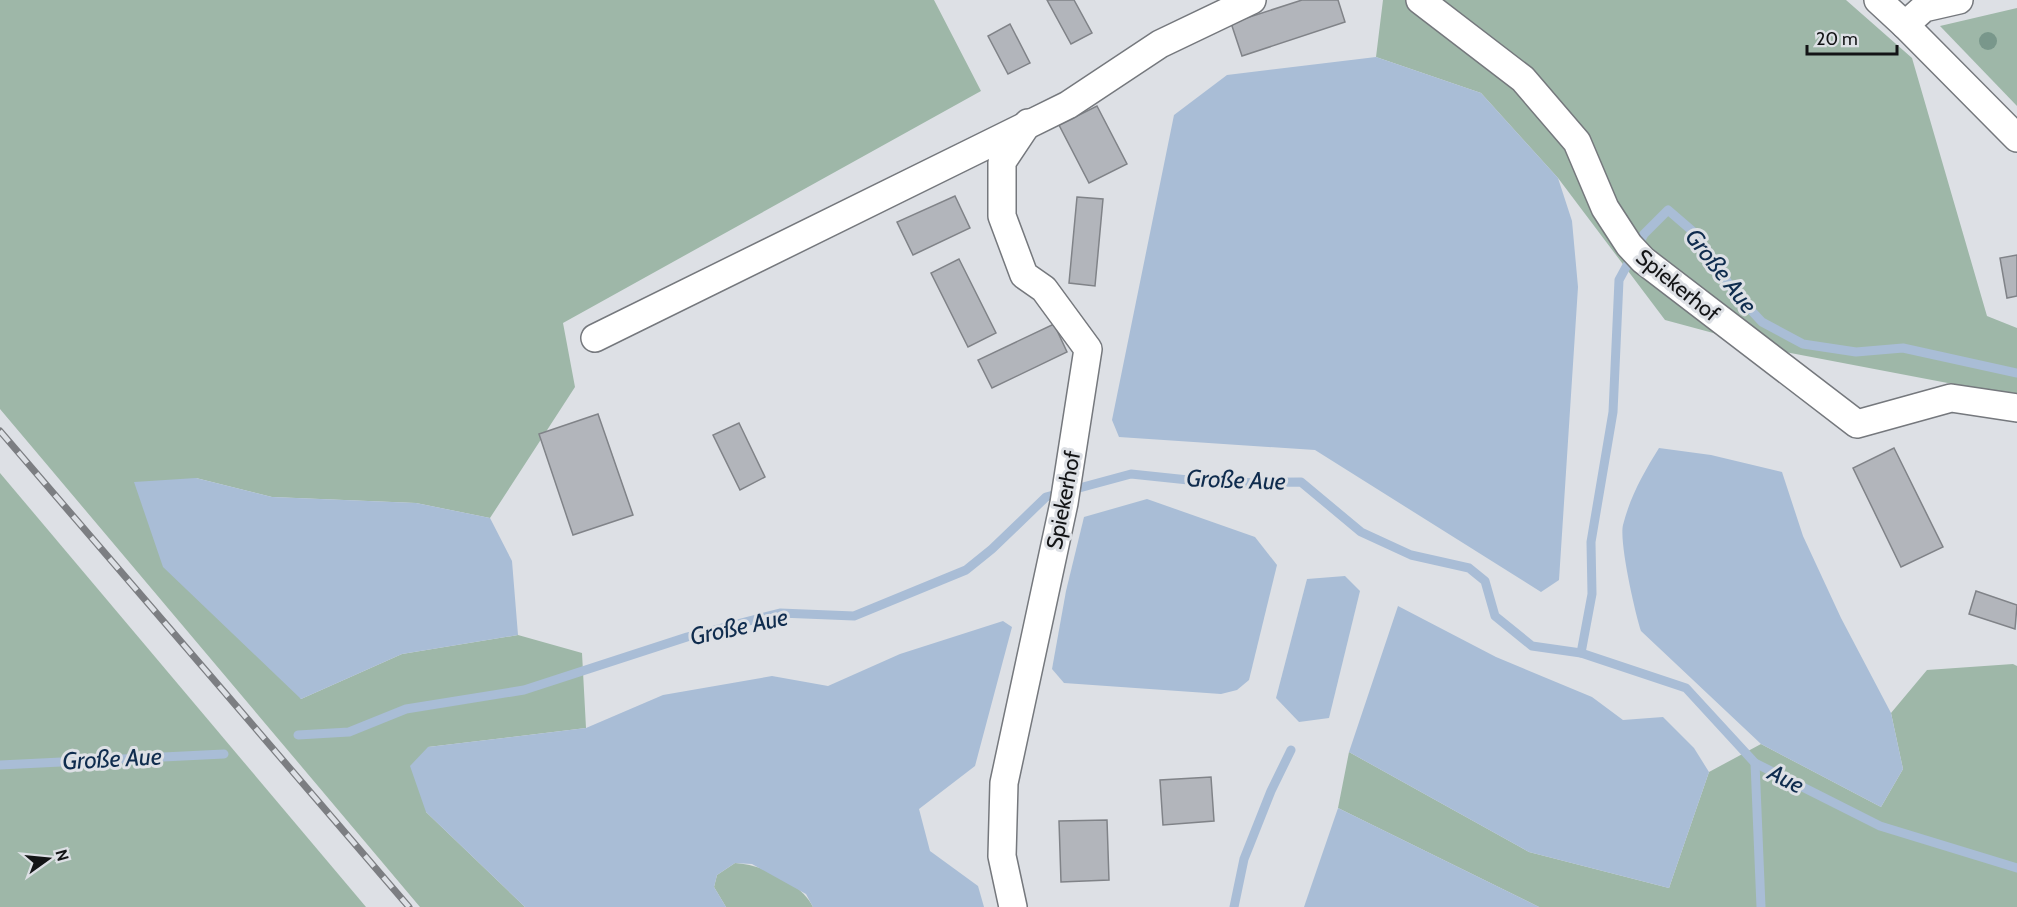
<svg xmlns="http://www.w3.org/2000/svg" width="2017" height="907" viewBox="0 0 2017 907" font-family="Cabin,sans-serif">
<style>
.green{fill:#9eb7a8}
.water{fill:#a9bdd6}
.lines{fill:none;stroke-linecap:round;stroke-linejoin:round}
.stream{stroke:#a9bdd6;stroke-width:9}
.building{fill:#b2b5bb;stroke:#808388;stroke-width:1.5}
.minor-casing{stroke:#75787d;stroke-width:30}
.minor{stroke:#fff;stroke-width:27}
.rail-casing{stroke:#7c7e82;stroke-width:7}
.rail{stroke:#dde0e5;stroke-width:4.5;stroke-dasharray:14;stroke-linecap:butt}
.tree{fill:#79978b}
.labels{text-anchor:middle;stroke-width:6;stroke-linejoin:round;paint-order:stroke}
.street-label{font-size:22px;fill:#131416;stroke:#dde0e5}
.water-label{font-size:24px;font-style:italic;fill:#0f2c4e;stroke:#dde0e5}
</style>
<rect width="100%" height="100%" fill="#dde0e5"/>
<g class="green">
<polygon points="0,0 934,0 981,91 563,323 575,387 490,518 416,503 272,497 196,478 301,699 402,654 518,635 582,653 586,728 428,747 426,812 525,907 420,907 0,409"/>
<polygon points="1383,0 1846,0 1912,58 1987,316 2017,328 2017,404 1953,384 1780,351 1665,320 1558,178 1481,93 1376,57"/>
<polygon points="2017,8 2017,106 1940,26"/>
<polygon points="0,473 366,907 0,907"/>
<polygon points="2013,664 2017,666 2017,907 1539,907 1338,808 1349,752 1529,852 1669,888 1709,772 1761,744 1881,807 1903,769 1891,713 1927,670"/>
<path d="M735,863C763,865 799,881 813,907H726L714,887L717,875Z"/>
</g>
<g class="water">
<polygon points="1376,57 1481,93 1558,178 1572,221 1578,287 1559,580 1541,592 1315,450 1119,437 1112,420 1174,115 1227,75"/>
<path d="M1659,448L1711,455L1782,472L1803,536L1841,618L1891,713L1903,769L1881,807L1761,744L1641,631C1635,613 1619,542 1623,525C1630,497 1644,472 1659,448Z"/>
<polygon points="196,478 272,497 416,503 490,518 512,561 518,635 402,654 301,699 163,567 134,482"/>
<polygon points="1147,499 1255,537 1277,565 1249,680 1237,690 1221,694 1064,683 1052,669 1066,591 1084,517"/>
<polygon points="1345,576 1360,591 1329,718 1299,722 1276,698 1307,579"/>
<polygon points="1398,606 1496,657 1592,697 1623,720 1663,717 1694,748 1709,772 1669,888 1529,852 1349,752"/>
<polygon points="1003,621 1012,627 975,766 919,809 930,851 978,886 984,907 813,907 806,894 752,864 735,863 717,875 714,887 726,907 525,907 426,812 410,766 428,747 586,728 663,695 772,676 828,686 900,654"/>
<polygon points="1338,808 1539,907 1304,907"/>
</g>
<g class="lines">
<g class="stream">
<polyline points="1581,653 1592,594 1591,542 1613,412 1619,280 1644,234 1668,210 1697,235 1734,292 1762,322 1803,344 1856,352 1903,348 2017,373"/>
<polyline points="298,735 349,732 406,709 524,690 687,637 780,613 854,616 966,570 992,549 1046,497 1131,474 1217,483 1301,482 1361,532 1411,555 1469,568 1485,581 1495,616 1532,646 1581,653 1686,688 1755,763 1880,826 2017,868"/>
<polyline points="1755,763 1761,907"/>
<polyline points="0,765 224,754"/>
<polyline points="1234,907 1244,859 1271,791 1291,750"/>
</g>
</g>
<g class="building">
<polygon points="1047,0 1074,0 1092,33 1071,44"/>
<polygon points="1302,0 1338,0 1345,22 1242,56 1231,23"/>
<polygon points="1010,24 1030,63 1008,74 988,36"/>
<polygon points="1097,106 1127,164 1089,183 1059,125"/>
<polygon points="955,196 970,228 913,255 897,222"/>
<polygon points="1077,197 1103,199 1095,286 1069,283"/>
<polygon points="2017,255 2017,296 2007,298 2000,258"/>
<polygon points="959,259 996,333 968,347 931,273"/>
<polygon points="1054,324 1067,352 992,388 978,360"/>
<polygon points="598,414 633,515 573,535 539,434"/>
<polygon points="739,423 765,477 740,490 713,435"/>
<polygon points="1894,448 1943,547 1901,567 1853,468"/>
<polygon points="1976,591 2017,605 2015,629 1969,614"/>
<polygon points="1211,777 1214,821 1163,825 1160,780"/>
<polygon points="1107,820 1109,880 1061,882 1059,821"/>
</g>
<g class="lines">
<defs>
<g id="minor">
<polyline points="1420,0 1523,79 1577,142 1605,208 1629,245 1643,260 1857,424 1951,398 2017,408"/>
<polyline points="1878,0 1905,25 1924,8 1959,0"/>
<polyline points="1905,25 2017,138"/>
<polyline points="595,338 1068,105 1160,44 1252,0"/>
<polyline points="1013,907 1002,856 1004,783 1064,503 1088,349 1044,289 1024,275 1002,216 1002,162 1028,123"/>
</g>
</defs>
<use href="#minor" class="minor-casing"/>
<use href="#minor" class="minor"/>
<defs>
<polyline id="rail" points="0,431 409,907"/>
</defs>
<use href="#rail" class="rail-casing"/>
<use href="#rail" class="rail"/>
</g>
<circle class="tree" cx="1988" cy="41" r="9"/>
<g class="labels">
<g class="street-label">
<text transform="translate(1678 285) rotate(39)" y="8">Spiekerhof</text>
<text transform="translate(1063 500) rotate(-79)" y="8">Spiekerhof</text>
</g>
<g class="water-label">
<text transform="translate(1721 271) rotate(52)" y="8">Große Aue</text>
<text transform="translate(1236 480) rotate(2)" y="8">Große Aue</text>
<text transform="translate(739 627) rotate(-12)" y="8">Große Aue</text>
<text transform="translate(112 759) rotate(-3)" y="8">Große Aue</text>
<text transform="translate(1786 779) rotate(27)" y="8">Aue</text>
</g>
</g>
<g transform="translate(48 859) rotate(75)" stroke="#dde0e5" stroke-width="4.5" paint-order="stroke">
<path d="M0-4.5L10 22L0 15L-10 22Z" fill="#131416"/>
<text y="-9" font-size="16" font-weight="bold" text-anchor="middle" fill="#131416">N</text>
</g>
<path d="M1807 45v9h90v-9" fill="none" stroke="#131416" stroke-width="3"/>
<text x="1816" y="45" font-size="18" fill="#131416" stroke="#dde0e5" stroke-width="4.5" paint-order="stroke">20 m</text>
</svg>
